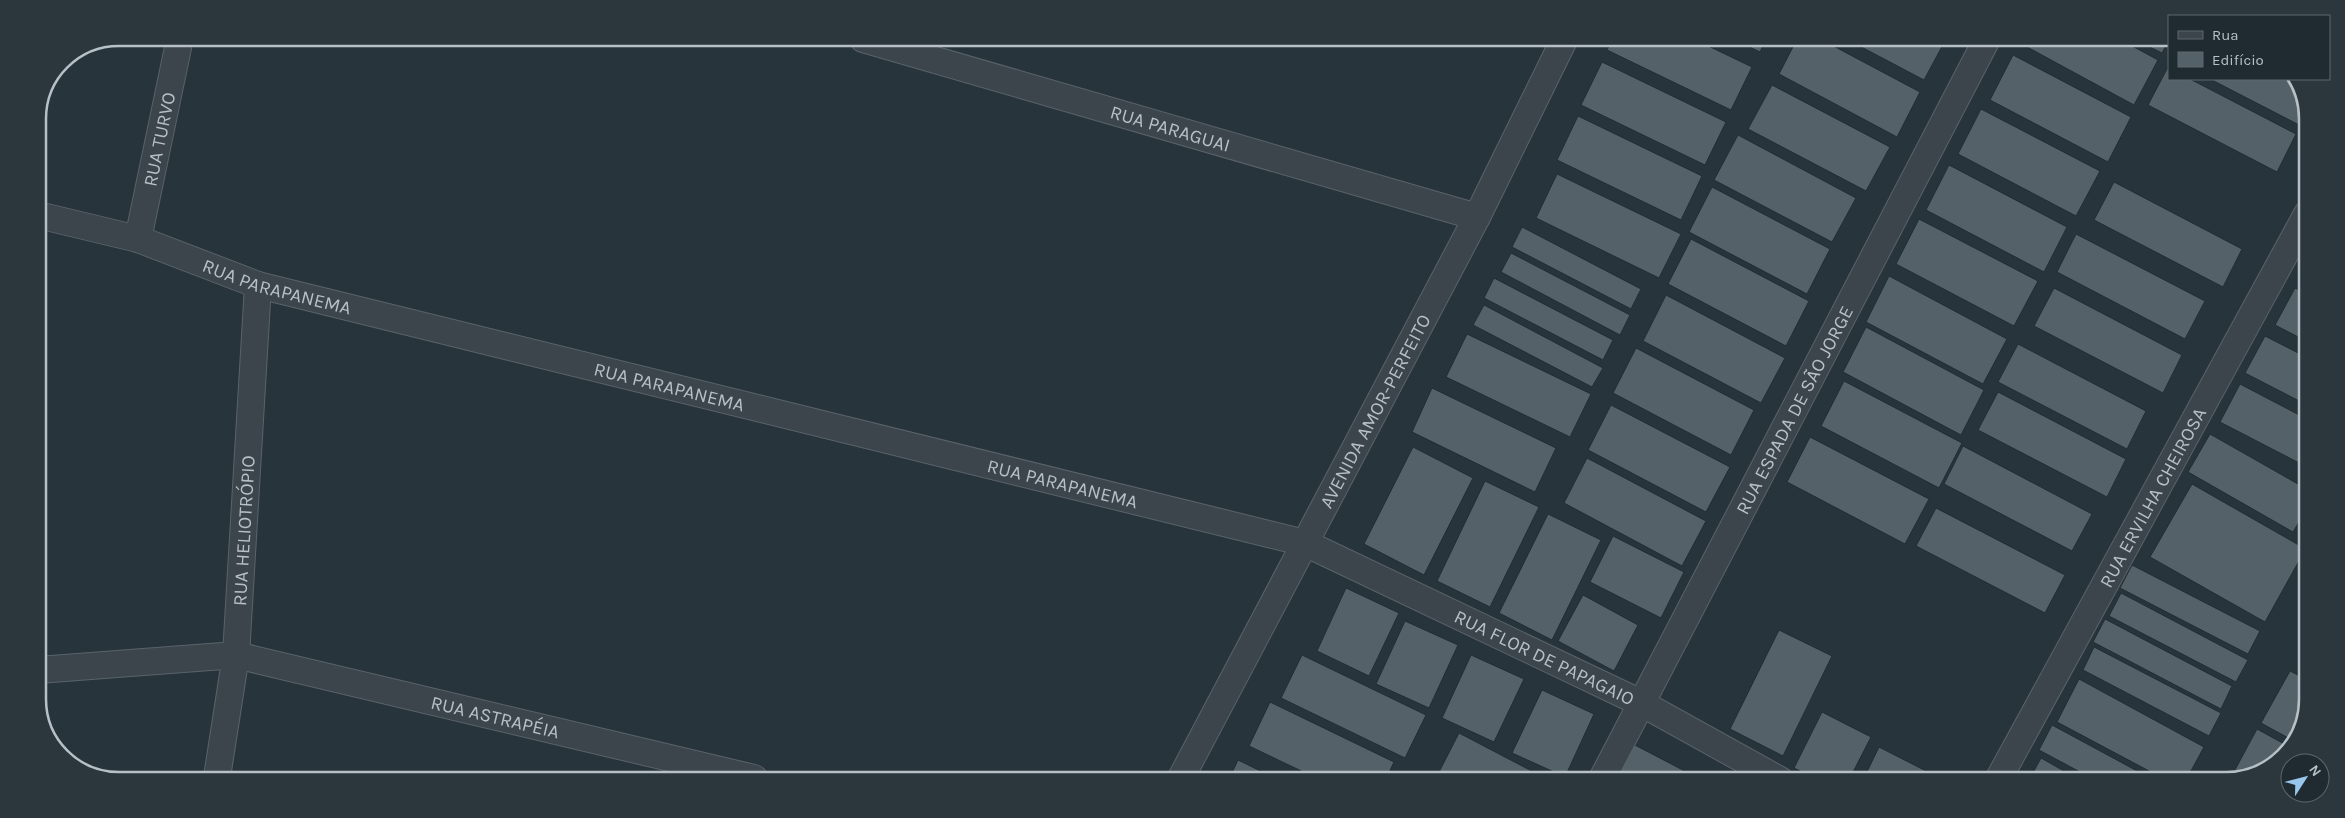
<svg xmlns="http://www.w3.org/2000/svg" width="2345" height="818" viewBox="0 0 2345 818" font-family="Karla,sans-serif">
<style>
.building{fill:#546169;stroke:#222c33}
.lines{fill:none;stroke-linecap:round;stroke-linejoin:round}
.minor-casing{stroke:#59636a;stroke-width:28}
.minor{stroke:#3c454c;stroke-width:26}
.labels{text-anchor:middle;stroke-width:4;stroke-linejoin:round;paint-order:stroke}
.street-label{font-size:19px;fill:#b8c0c7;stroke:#202a31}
.rim{fill:none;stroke:#b8c0c7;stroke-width:2.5}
</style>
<rect width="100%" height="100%" fill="#28343c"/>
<g class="building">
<polygon points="1612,40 1698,41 1752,67 1731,110 1607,50"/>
<polygon points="1737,41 1765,41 1760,52"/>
<polygon points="1796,41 1824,41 1920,92 1897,137 1779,74"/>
<polygon points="1850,41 1945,41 1924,80"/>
<polygon points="2016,41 2123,41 2158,60 2134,105"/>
<polygon points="2140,42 2168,42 2162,53"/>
<polygon points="2013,55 2131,117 2108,162 1990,100"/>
<polygon points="1602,62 1726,122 1705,165 1581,105"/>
<polygon points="2168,67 2169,79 2190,79 2296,134 2277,172 2148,105"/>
<polygon points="2210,79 2294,79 2307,113 2307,119 2303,127"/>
<polygon points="1772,85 1890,147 1866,191 1748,129"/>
<polygon points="1981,109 2100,171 2076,216 1958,154"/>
<polygon points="1578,116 1702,176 1681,220 1557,160"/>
<polygon points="1738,135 1856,198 1832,242 1714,180"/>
<polygon points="1949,165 2067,227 2044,272 1926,210"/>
<polygon points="1557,174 1681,234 1659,278 1536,218"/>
<polygon points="2114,182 2242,249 2223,287 2094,220"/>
<polygon points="1712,187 1830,249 1807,294 1689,232"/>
<polygon points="1919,219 2038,281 2014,326 1896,264"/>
<polygon points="1522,227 1641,289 1631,309 1512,247"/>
<polygon points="2076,234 2205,301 2185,339 2057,272"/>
<polygon points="1691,239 1809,301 1786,346 1668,284"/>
<polygon points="1511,253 1630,315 1620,335 1501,272"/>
<polygon points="1889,276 2007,339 1983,384 1866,322"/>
<polygon points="1494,278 1613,340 1603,360 1484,298"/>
<polygon points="2054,288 2182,355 2163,393 2034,326"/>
<polygon points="2295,288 2306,293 2306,341 2275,325"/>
<polygon points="1666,295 1785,358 1761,403 1643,341"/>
<polygon points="1484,305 1603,368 1592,387 1473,325"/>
<polygon points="1866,327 1984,390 1961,435 1843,372"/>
<polygon points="1467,334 1591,394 1570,437 1446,377"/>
<polygon points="2265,336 2306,357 2305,404 2245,373"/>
<polygon points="2018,344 2146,411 2127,449 1998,382"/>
<polygon points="1636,348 1754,410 1731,455 1613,393"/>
<polygon points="1844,381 1962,443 1939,488 1821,426"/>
<polygon points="2240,384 2305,418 2305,466 2220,422"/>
<polygon points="1432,388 1556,448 1535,492 1412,432"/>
<polygon points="1998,392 2126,459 2107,497 1978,430"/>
<polygon points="1611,405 1730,467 1706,512 1588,450"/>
<polygon points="2210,434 2305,488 2305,512 2293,532 2188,472"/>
<polygon points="1810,437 1929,499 1905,544 1787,482"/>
<polygon points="1963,446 2092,514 2072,551 1944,484"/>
<polygon points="1413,447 1473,478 1424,575 1364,544"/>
<polygon points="1587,458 1706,521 1682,566 1564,503"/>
<polygon points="1485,481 1539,507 1490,607 1437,581"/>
<polygon points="2192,484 2304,548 2304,552 2265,622 2150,557"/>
<polygon points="1936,508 2065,575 2045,613 1916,546"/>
<polygon points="1548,514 1601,540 1552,640 1499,613"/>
<polygon points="1613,536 1684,572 1661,618 1590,582"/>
<polygon points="2132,565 2260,631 2248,654 2120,588"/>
<polygon points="1346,588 1399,613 1369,676 1317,651"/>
<polygon points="2121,593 2248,660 2236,682 2109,616"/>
<polygon points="1583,595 1638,625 1614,671 1558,641"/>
<polygon points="2105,619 2232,686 2221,709 2093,642"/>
<polygon points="1405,621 1458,645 1429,708 1376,684"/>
<polygon points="1779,630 1832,656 1783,756 1730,729"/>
<polygon points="2094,647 2221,713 2209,736 2083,670"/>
<polygon points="1302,655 1426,715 1405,758 1281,698"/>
<polygon points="1471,655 1524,679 1494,742 1442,718"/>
<polygon points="2290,671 2304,678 2303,725 2292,740 2261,723"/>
<polygon points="2079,679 2204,747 2186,780 2166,780 2057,722"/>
<polygon points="1542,690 1594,714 1565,777 1512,753"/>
<polygon points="1270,702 1394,762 1386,779 1318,779 1249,746"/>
<polygon points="1822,712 1871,737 1849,780 1818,780 1794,768"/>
<polygon points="2052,725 2154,780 2095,780 2039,750"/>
<polygon points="2257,729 2288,746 2275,764 2230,779"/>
<polygon points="1459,733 1547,779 1448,779 1438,774"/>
<polygon points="1633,744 1700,779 1614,779"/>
<polygon points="1879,747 1928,772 1924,780 1863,780"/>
<polygon points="2041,758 2080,780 2029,780"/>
<polygon points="1238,760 1277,779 1229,779"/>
</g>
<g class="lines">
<defs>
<g id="minor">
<path id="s1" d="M863,39L1477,217"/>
<path id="s2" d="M38,215L138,239L258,285L1305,543L1643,704L1780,780"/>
<path id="s3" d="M138,239L180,38"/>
<path id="s4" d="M38,670L236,655L754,778"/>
<path id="s5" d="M217,777L236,655L258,285"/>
<path id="s6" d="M1181,778L1477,217L1564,40"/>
<path id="s7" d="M1602,779L1986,41"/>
<path id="s8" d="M1998,780L2307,214"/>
</g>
</defs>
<use href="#minor" class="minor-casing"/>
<use href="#minor" class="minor"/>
</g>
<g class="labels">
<g class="street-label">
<text dy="7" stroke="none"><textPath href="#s1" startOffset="320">RUA PARAGUAI</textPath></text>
<text dy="7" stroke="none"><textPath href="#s3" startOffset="102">RUA TURVO</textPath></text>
<text dy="7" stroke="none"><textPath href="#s2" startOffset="250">RUA PARAPANEMA</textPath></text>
<text dy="7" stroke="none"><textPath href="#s2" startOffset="655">RUA PARAPANEMA</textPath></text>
<text dy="7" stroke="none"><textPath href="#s6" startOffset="415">AVENIDA AMOR-PERFEITO</textPath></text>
<text dy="7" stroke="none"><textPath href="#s7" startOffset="416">RUA ESPADA DE SÃO JORGE</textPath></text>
<text dy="7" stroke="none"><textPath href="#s2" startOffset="1060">RUA PARAPANEMA</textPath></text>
<text dy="7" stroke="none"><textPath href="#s8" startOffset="322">RUA ERVILHA CHEIROSA</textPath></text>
<text dy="7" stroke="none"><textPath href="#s5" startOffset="248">RUA HELIOTRÓPIO</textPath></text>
<text dy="7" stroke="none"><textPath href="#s2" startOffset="1575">RUA FLOR DE PAPAGAIO</textPath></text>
<text dy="7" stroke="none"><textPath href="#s4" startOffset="465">RUA ASTRAPÉIA</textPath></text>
</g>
</g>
<path d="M0 0H2345V818H0ZM119 46H2226A73 73 0 0 1 2299 119V699A73 73 0 0 1 2226 772H119A73 73 0 0 1 46 699V119A73 73 0 0 1 119 46Z" fill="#2c363d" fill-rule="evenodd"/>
<path class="rim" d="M119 46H2226A73 73 0 0 1 2299 119V699A73 73 0 0 1 2226 772H119A73 73 0 0 1 46 699V119A73 73 0 0 1 119 46Z"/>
<rect x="2168" y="15" width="162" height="65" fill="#202a31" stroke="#5d666d"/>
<rect x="2178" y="31" width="25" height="8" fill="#3c454c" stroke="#5d666d"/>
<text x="2212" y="40" font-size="15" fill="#b8c0c7">Rua</text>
<rect x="2178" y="52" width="25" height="15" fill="#546169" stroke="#5d666d"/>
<text x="2212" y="65" font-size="15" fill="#b8c0c7">Edifício</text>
<g transform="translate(2305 778) rotate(54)"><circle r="24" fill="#202a31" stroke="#5d666d"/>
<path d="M0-4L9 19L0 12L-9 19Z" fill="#99c7eb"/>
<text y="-8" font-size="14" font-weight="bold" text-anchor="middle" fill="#b8c0c7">N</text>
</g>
</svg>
